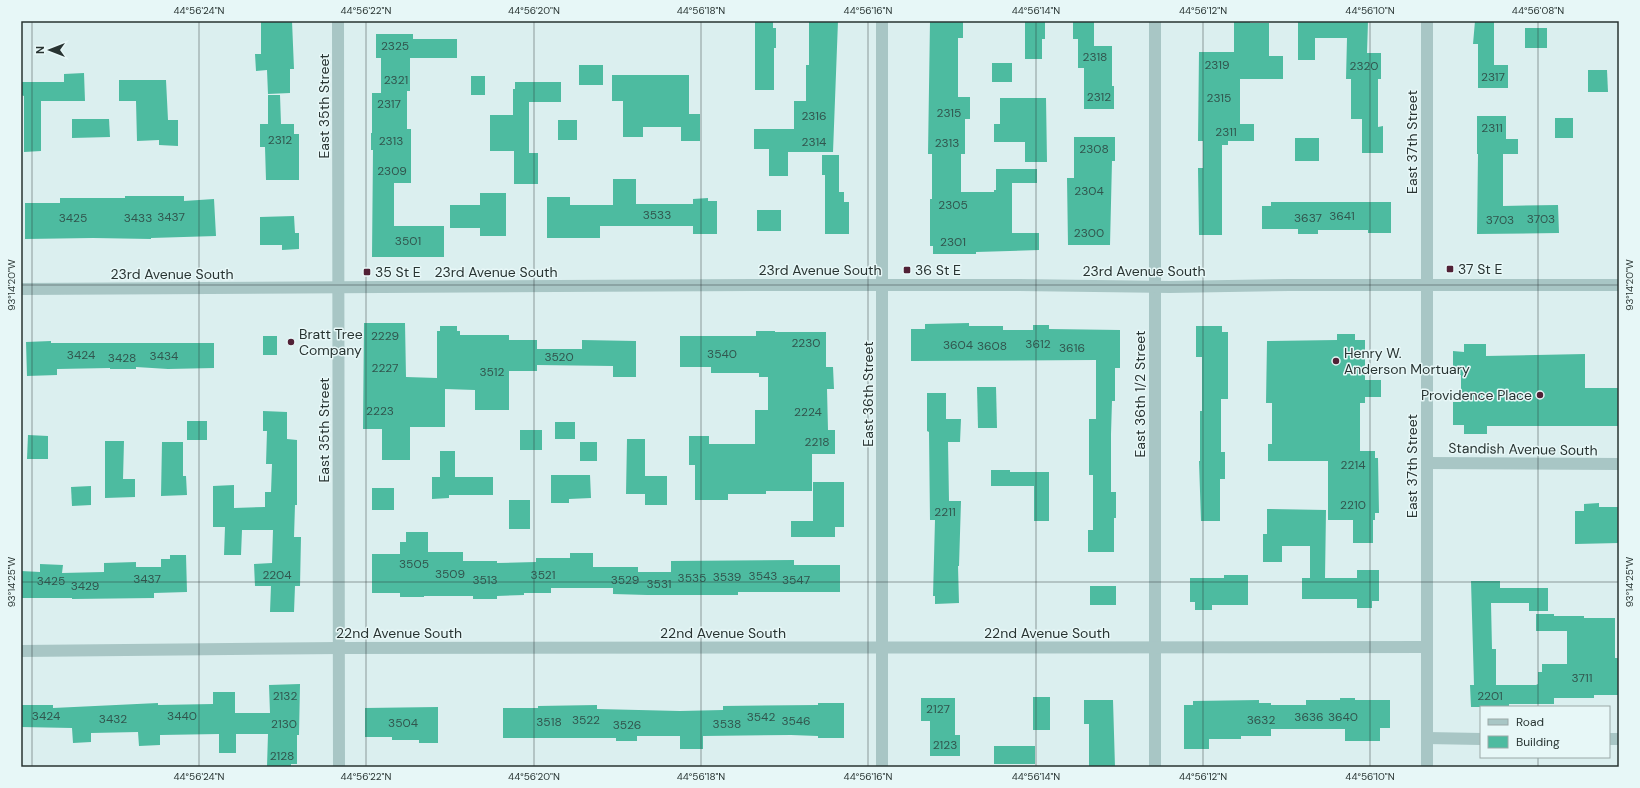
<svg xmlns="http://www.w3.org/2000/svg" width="1640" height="788" viewBox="0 0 1640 788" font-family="'DM Sans',sans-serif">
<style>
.building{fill:#4dbba0}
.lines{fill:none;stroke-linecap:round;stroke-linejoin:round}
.minor{stroke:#a8c6c5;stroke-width:12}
.ticks{fill:none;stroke:#283432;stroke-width:1;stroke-opacity:0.45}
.poi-dot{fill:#512136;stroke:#e7f7f7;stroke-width:1.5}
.labels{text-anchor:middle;stroke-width:3;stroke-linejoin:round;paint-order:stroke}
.number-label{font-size:12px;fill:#31564e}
.street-label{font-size:14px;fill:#283432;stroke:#e7f7f7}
.poi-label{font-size:14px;fill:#283432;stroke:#e7f7f7;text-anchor:start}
.neatline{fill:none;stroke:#283432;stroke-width:1.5}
.ticks-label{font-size:10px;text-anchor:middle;fill:#283432}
</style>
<rect width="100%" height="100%" fill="#dbefef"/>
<g class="building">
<polygon points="261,21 292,21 294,69 290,69 290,93 268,94 267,70 256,71 255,54 261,54"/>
<polygon points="755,21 773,21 773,28 776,28 776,48 774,48 774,90 755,90"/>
<polygon points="809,21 838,21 833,152 788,152 788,176 769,176 769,149 754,149 754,129 794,129 794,101 806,101 806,65 809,65"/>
<polygon points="930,21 963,21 963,38 958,38 958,97 970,97 970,119 965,119 965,154 961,154 961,192 994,192 994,190 996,190 996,169 1037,169 1037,183 1012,183 1012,233 1039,233 1039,250 976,252 976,254 933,254 933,246 930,246 930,199 932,199 932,154 928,154"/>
<polygon points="1073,21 1094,21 1094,46 1112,46 1112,86 1114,86 1114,109 1084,109 1084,68 1078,68 1078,39 1073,39"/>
<polygon points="1234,21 1250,21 1250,23 1269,23 1269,56 1283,56 1283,79 1240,79 1240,124 1254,124 1254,141 1228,141 1228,145 1222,145 1222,235 1199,235 1198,168 1203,168 1203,141 1198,141 1199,52 1234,52"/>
<polygon points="1298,21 1368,21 1367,53 1381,53 1381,79 1378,79 1378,127 1383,126 1383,153 1362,153 1362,119 1351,119 1351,79 1346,79 1347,38 1315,38 1315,60 1298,60"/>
<polygon points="1475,21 1494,21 1494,65 1508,65 1508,88 1478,88 1478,44 1473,44"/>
<polygon points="1025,22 1045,22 1045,39 1042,39 1042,59 1025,59"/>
<rect x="1525" y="28" width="22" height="20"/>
<polygon points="376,34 413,34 413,39 457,39 457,58 410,58 410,91 407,91 407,129 411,129 411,183 394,183 394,226 444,226 444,257 372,257 373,150 371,150 371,133 372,133 372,93 381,93 381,58 376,58"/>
<rect x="992" y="63" width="20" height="19"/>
<rect x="579" y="65" width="24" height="20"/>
<polygon points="1588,70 1607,70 1608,92 1588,92"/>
<polygon points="84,73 85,101 41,101 41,151 24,152 24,96 21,95 21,82 64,82 64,74"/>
<polygon points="612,75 689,75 689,114 700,114 700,141 681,141 681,127 643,127 643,137 623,137 623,101 612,101"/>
<rect x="471" y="76" width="14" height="19"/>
<polygon points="119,80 166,80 168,120 178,120 178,146 159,145 159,140 137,141 136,101 119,101"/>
<polygon points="515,82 561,82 561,102 529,102 529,153 538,153 538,184 514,184 514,151 490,151 490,115 513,115 513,89 515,89"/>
<polygon points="268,95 280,95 281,124 294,124 294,134 299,134 299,180 266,180 265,147 260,147 260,124 268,124"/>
<polygon points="1000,98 1046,98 1047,162 1025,162 1025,142 994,142 994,124 1000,124"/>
<polygon points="1477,116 1506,116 1506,139 1518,139 1518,154 1503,154 1503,206 1558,205 1559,233 1477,234 1478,154 1477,154"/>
<rect x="1555" y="118" width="18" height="20"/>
<polygon points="72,119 109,119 110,137 72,138"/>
<rect x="558" y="120" width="19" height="20"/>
<polygon points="1074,137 1115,137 1115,161 1112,161 1110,245 1068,245 1067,178 1074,178"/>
<rect x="1295" y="138" width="24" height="23"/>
<polygon points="822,155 839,155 839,192 844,192 844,202 849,202 849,234 825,234 825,175 822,175"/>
<polygon points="613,179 636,179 636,204 693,204 693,199 708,198 708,201 717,201 717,234 693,234 693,226 600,226 600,238 547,238 547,197 570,197 570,205 613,205"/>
<polygon points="480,193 506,193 506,236 480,236 480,228 450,228 450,205 480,205"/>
<polygon points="125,196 184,196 184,201 214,199 216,236 151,238 151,239 93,238 25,239 25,203 60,203 60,198 125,198"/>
<polygon points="1271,202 1391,202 1391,233 1368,233 1368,230 1318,230 1318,234 1298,234 1298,229 1262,229 1262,206 1271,206"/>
<rect x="757" y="210" width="24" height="21"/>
<polygon points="294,216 295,233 299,233 299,249 282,250 282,245 260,245 260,217"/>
<polygon points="364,323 405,323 406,377 437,378 437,331 440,331 440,326 457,326 457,331 460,331 460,335 509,335 509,340 537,340 537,349 582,349 582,340 636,341 636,377 613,377 613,366 537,365 537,371 509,371 509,410 475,410 475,390 445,389 445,427 410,427 410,460 382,460 382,429 363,429"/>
<polygon points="969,323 969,326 1003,326 1003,330 1033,330 1033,325 1049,325 1049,329 1120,330 1120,368 1115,368 1115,401 1112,401 1111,434 1111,492 1116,492 1116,518 1114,518 1114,552 1088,552 1088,530 1093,530 1093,475 1089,475 1089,419 1096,419 1096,360 911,361 911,329 925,329 925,324"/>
<polygon points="1196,326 1222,326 1222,332 1228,332 1228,399 1221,399 1221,452 1225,452 1225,479 1220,479 1220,521 1201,521 1199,461 1200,461 1200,411 1202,411 1202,357 1196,357"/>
<polygon points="756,331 775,331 775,332 826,332 826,367 833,367 834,389 827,389 828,430 835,430 835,454 812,454 812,491 766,491 766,494 728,494 728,500 695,500 695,465 689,465 689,436 709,436 709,444 755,444 755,410 768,410 768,377 759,377 759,373 711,373 711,367 680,367 680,336 756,336"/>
<polygon points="1337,334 1355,334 1355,340 1365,340 1365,380 1381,380 1381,397 1365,397 1365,403 1360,403 1360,451 1375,451 1375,458 1378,458 1379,513 1375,513 1375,520 1373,520 1373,543 1353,543 1353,520 1328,520 1328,461 1268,461 1268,444 1272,444 1272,403 1266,403 1267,341 1337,340"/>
<rect x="263" y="336" width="14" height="19"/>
<polygon points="51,341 51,343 214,343 214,368 168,369 136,367 136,369 110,369 110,368 57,369 57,375 27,376 26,342"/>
<polygon points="1464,344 1486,344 1486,356 1585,354 1585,388 1619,388 1619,426 1487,426 1487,434 1464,434 1464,425 1453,425 1453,402 1461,402 1461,375 1453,375 1453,351 1464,352"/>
<polygon points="977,387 996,387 997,428 978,428"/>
<polygon points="927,393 946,393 946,419 961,419 960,442 948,442 949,501 961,501 959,566 958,566 959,603 935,604 935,596 933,596 935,520 930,520 929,432 927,431"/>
<polygon points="263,411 287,412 287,439 297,440 297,505 295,505 294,537 301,537 300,586 295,586 294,612 270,612 271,586 255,586 254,564 272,563 273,530 242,530 241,555 224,555 225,527 213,527 213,486 234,485 234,508 265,507 265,492 271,492 272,464 266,464 267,431 263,431"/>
<rect x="187" y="421" width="20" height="19"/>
<rect x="555" y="422" width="20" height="17"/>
<rect x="520" y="430" width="22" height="20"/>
<polygon points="28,435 48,436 48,459 27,459"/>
<polygon points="627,439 645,439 645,476 667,476 667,505 645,505 645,494 626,494"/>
<polygon points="105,441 124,441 123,479 135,479 135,497 105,498"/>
<polygon points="162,442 183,442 183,476 186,476 187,495 161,496"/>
<rect x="580" y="442" width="17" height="19"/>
<polygon points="440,451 455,451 455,477 493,477 493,495 449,495 449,498 432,499 432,477 440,477"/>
<polygon points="991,470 1010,470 1010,472 1049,472 1049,521 1034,521 1034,486 991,486"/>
<polygon points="551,475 590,475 591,498 569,499 569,503 551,503"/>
<polygon points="813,482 844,482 844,527 835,527 835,537 791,537 791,521 813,521"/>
<polygon points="91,486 91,505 72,506 71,487"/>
<rect x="372" y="488" width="22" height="22"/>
<rect x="509" y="500" width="21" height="29"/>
<polygon points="1599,503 1599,507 1619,507 1619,543 1575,544 1575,511 1584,511 1584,504"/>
<polygon points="1267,509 1326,510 1325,578 1357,578 1357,570 1379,570 1379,601 1372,601 1372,608 1357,608 1357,599 1302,599 1302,578 1310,578 1310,546 1282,546 1282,562 1263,562 1263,534 1267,534"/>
<polygon points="406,532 428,532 428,552 463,552 463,561 497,561 497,563 536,562 536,558 570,558 570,553 593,553 593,567 638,567 638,572 671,572 671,561 794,560 794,565 840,565 840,592 738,592 738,595 647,595 613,594 613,588 551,588 551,593 524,593 524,595 497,596 497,599 473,599 473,596 424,596 424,597 400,597 400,593 372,593 372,554 400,554 400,542 406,542"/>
<polygon points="170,555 186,555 187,592 154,593 154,598 72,599 72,598 21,598 21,571 40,572 40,564 63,565 62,573 104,572 104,563 136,562 136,567 161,567 161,559 170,559"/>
<polygon points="1224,575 1248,575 1248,605 1212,605 1212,610 1195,610 1195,602 1190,602 1190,578 1224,578"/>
<polygon points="1471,581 1500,581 1500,588 1548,588 1548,611 1529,611 1529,603 1491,603 1492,649 1496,649 1496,685 1536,685 1538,684 1538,672 1542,672 1542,664 1567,664 1567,631 1536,631 1536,614 1554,614 1554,616 1584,616 1584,618 1615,618 1615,658 1619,658 1619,695 1594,695 1594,698 1554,698 1554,704 1509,704 1509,707 1471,707 1470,685 1474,685"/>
<rect x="1090" y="586" width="26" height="19"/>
<polygon points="300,684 299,735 297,735 297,764 291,764 291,767 267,767 268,734 236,734 236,753 219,753 219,734 160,735 160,745 139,746 138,732 91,733 91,742 73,743 72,728 21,727 21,705 53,705 53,708 158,703 158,705 213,704 213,692 235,692 235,713 270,713 269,685"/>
<rect x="1033" y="697" width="17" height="33"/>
<polygon points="921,698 955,698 955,735 960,735 960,756 930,756 930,721 921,721"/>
<polygon points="1340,698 1355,698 1355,700 1390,700 1390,728 1380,728 1380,741 1345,741 1345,729 1271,729 1271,736 1241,736 1241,739 1209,739 1209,749 1184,749 1184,705 1193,705 1193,701 1259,700 1259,703 1271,703 1271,705 1306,705 1306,700 1340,700"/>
<polygon points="1084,700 1113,700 1115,767 1089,767 1089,724 1084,724"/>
<polygon points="818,703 844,703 844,738 818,738 818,736 791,735 703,736 703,749 680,749 680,736 637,736 637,741 616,741 616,738 503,738 503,708 538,708 538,706 597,705 597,709 680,711 723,710 723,706 818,705"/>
<polygon points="438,707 438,743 419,743 419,740 392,740 392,737 365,737 365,708"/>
<rect x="994" y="746" width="41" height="18"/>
</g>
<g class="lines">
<g class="minor">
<polyline points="338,21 339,767"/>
<polyline points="1155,21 1155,767"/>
<polyline points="21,289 752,285 1019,285 1170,287 1289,285 1619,285"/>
<polyline points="1427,463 1619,464"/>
<polyline points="21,651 339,648 1426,647"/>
<polyline points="1427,738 1481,739"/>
<polyline points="1609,739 1619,739"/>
<polyline points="882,767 882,21"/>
<polyline points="1427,767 1427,21"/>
</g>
</g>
<path class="ticks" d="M32,21V767M199,21V767M366,21V767M534,21V767M701,21V767M868,21V767M1036,21V767M1203,21V767M1370,21V767M1538,21V707M21,285H1619M21,582H1619M1538,757V767"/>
<g class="poi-dot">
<rect x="1446" y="265" width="8" height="8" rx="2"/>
<rect x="903" y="266" width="8" height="8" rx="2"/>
<rect x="363" y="268" width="8" height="8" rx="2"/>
<circle cx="291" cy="342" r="4"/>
<circle cx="1336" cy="361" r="4"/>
<circle cx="1540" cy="395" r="4"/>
</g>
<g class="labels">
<g class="number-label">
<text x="395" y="50">2325</text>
<text x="1095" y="61">2318</text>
<text x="1217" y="69">2319</text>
<text x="1364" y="70">2320</text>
<text x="1493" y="81">2317</text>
<text x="396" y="84">2321</text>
<text x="1099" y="101">2312</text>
<text x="1219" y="102">2315</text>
<text x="389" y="108">2317</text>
<text x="949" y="117">2315</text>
<text x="814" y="120">2316</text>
<text x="1492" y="132">2311</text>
<text x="1226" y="136">2311</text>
<text x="280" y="144">2312</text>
<text x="391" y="145">2313</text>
<text x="814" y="146">2314</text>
<text x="947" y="147">2313</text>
<text x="1094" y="153">2308</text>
<text x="392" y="175">2309</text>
<text x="1089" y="195">2304</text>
<text x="953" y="209">2305</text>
<text x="657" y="219">3533</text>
<text x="1342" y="220">3641</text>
<text x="171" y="221">3437</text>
<text x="73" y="222">3425</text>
<text x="138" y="222">3433</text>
<text x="1308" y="222">3637</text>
<text x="1541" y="223">3703</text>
<text x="1500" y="224">3703</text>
<text x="1089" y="237">2300</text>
<text x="408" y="245">3501</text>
<text x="953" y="246">2301</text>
<text x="385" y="340">2229</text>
<text x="806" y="347">2230</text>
<text x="1038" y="348">3612</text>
<text x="958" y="349">3604</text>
<text x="992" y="350">3608</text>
<text x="1072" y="352">3616</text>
<text x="722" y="358">3540</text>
<text x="81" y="359">3424</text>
<text x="164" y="360">3434</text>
<text x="559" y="361">3520</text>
<text x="122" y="362">3428</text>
<text x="385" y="372">2227</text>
<text x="492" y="376">3512</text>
<text x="380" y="415">2223</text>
<text x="808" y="416">2224</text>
<text x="817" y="446">2218</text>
<text x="1353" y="469">2214</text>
<text x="1353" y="509">2210</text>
<text x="945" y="516">2211</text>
<text x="414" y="568">3505</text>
<text x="450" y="578">3509</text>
<text x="277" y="579">2204</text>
<text x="543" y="579">3521</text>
<text x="763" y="580">3543</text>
<text x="727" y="581">3539</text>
<text x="692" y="582">3535</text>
<text x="147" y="583">3437</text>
<text x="485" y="584">3513</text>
<text x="625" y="584">3529</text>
<text x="796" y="584">3547</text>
<text x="51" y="585">3425</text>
<text x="659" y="588">3531</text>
<text x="85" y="590">3429</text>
<text x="1582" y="682">3711</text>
<text x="285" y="700">2132</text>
<text x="1490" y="700">2201</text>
<text x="938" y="713">2127</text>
<text x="46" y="720">3424</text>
<text x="182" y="720">3440</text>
<text x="761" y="721">3542</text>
<text x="1309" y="721">3636</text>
<text x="1343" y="721">3640</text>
<text x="113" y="723">3432</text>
<text x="586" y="724">3522</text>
<text x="1261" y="724">3632</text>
<text x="796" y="725">3546</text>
<text x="549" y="726">3518</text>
<text x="403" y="727">3504</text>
<text x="284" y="728">2130</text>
<text x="727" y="728">3538</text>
<text x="627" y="729">3526</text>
<text x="945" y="749">2123</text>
<text x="282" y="760">2128</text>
</g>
<g class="street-label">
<text transform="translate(324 106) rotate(-90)" y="5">East 35th Street</text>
<text transform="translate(1412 142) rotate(-90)" y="5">East 37th Street</text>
<text x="820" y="275">23rd Avenue South</text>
<text x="1144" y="276">23rd Avenue South</text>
<text x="496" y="277">23rd Avenue South</text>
<text x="172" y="279">23rd Avenue South</text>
<text transform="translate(868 394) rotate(-90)" y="5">East 36th Street</text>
<text transform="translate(1140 394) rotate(-90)" y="5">East 36th 1/2 Street</text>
<text transform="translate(324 430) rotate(-90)" y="5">East 35th Street</text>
<text transform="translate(1523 449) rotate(1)" y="5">Standish Avenue South</text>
<text transform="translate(1412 466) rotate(-90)" y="5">East 37th Street</text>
<text x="399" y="638">22nd Avenue South</text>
<text x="723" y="638">22nd Avenue South</text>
<text x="1047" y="638">22nd Avenue South</text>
</g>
<g class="poi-label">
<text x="1458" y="274">37 St E</text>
<text x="915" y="275">36 St E</text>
<text x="375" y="277">35 St E</text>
<text x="299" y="339">Bratt Tree<tspan x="299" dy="16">Company</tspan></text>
<text x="1344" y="358">Henry W.<tspan x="1344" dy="16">Anderson Mortuary</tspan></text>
<text x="1532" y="400" text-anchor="end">Providence Place</text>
</g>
</g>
<rect width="1640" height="788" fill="none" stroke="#e7f7f7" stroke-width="44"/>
<rect x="1480" y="706" width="130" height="52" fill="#e7f7f7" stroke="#9ba9a8"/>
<rect x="1488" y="719" width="20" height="6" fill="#a8c6c5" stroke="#9ba9a8"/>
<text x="1516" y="726" font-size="12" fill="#283432">Road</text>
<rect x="1488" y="736" width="20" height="12" fill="#4dbba0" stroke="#9ba9a8"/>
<text x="1516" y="746" font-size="12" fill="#283432">Building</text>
<g transform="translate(50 50) rotate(270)" stroke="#e7f7f7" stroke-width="3" paint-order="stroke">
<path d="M0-3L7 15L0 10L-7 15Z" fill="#283432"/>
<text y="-6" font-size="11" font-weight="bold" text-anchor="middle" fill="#283432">N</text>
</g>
<rect x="22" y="22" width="1596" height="744" class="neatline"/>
<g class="ticks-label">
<text x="199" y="14">44°56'24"N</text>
<text x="366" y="14">44°56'22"N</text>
<text x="534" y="14">44°56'20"N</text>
<text x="701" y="14">44°56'18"N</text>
<text x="868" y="14">44°56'16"N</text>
<text x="1036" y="14">44°56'14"N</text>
<text x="1203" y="14">44°56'12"N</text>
<text x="1370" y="14">44°56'10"N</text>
<text x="1538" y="14">44°56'08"N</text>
<text transform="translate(1629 285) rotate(-90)" y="4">93°14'20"W</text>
<text transform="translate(11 285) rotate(-90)" y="4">93°14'20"W</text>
<text transform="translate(1629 582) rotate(-90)" y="4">93°14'25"W</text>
<text transform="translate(11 582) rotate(-90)" y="4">93°14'25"W</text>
<text x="199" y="780">44°56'24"N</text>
<text x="366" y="780">44°56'22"N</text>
<text x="534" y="780">44°56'20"N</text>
<text x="701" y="780">44°56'18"N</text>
<text x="868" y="780">44°56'16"N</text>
<text x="1036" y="780">44°56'14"N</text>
<text x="1203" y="780">44°56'12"N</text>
<text x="1370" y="780">44°56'10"N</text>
</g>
</svg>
